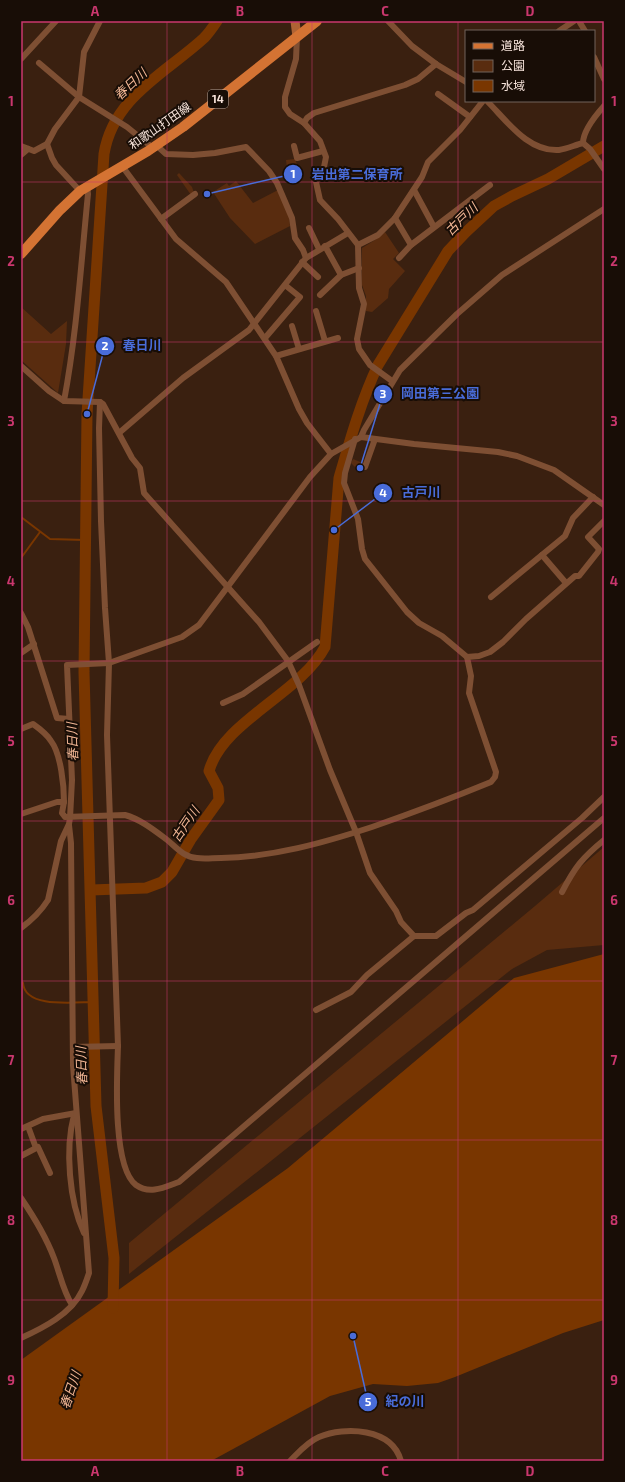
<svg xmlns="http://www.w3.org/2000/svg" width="625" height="1482" viewBox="0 0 625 1482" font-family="'Exo 2','Noto Sans JP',sans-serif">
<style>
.green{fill:#592c0f}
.water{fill:#793600}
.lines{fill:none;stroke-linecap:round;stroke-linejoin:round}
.stream{stroke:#793600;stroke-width:2}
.river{stroke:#793600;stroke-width:11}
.street{stroke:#7e4f33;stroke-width:6}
.secondary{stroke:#af6334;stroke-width:9}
.primary{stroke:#d47333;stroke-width:10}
.grid{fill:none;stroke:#ca376e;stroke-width:1;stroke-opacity:0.55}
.labels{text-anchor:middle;stroke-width:4;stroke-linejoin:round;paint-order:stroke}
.shield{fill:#180d06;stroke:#b4a49b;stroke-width:1}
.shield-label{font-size:11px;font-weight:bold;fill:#f7e4db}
.street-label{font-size:12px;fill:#f7e4db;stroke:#180d06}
.water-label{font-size:13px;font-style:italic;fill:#f3b795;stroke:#180d06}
.leader{fill:none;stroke:#496cd9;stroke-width:1.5}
.callout-dot{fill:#496cd9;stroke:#180d06;stroke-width:1.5}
.mark-label{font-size:12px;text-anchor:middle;font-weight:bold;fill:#fff}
.callout-label{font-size:13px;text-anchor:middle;font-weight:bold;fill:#496cd9;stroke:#180d06;stroke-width:4;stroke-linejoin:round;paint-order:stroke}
.neatline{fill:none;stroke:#ca376e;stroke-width:1.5}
.grid-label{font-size:13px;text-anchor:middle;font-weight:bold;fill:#ca376e}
</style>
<rect width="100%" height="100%" fill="#3a2010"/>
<g class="green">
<polygon points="295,159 298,167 287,168 286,160"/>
<polygon points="179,173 192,187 194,193 191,195 177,175"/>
<polygon points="236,181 253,203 278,190 289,217 290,226 255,244 230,218 213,192 227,183 229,186"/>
<polygon points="385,232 399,253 393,259 405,271 389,289 388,298 372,312 366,311 366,296 362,285 362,248 375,240"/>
<polygon points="21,307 51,334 67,321 66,344 58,393 21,360"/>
<polygon points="353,459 365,464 361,473 351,463"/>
<polygon points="604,847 604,945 547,950 512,969 129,1274 129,1243 535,906"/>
</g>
<polygon class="water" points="604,954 604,1320 563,1333 455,1377 438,1383 407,1386 373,1384 330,1396 211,1461 21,1461 21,1360 288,1168 514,978"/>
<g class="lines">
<g class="stream">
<polyline points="21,517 50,539 85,540"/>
<polyline points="21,558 40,532"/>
<path d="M21,982L23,983C25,1009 75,1002 94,1002"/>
</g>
<g class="river">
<path d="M91,890L146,888L162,882L172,872L191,839L219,800L218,788L209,771C223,721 300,694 325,647L339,478C350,440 361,401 378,365L448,251L466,232L494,206L512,196L548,179L604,146"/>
<path d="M113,1308L114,1258L96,1106L84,672L87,414L104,154C113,97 166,73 204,38C209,33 213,27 217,21"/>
</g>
<g class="street">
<polyline points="388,21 412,46 436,64 466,82"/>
<polyline points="579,21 585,31"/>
<polyline points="559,31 574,21"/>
<polyline points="297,37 296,59 285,97 285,107 290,114 304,123 320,141 326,157 324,167 316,182 320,200 338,219 358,245 359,288 364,304 357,339 359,349 370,365 392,381"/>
<polyline points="594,57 604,79"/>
<polyline points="21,59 56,21"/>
<polyline points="39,63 79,97 127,127 153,148"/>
<polyline points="438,94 470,117"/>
<path d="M487,101C507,121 528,152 559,150C567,149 575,145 583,143L590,149L604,169"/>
<polyline points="304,123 307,118 314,113 405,85 418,79 436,64"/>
<path d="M583,143C583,131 596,115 604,106"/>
<polyline points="47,144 52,158 56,165 80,191"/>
<polyline points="156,145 166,154 193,155 215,153 246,147 269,171 277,183 292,218 295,238 303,250 306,258"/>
<polyline points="21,146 34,151 47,144 55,129 79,97 84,52 100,21"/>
<polyline points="294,146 297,158 323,151"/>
<polyline points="21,155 28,149"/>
<polyline points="122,166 176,239 226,282 276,356 299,409 307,423 331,454"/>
<polyline points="414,190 434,227"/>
<polyline points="395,218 411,245"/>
<polyline points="161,219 195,194"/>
<polyline points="309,228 319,249"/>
<polyline points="358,245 378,235 395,218 422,177 428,162 460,130 483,101"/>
<polyline points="325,246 341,275"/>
<polyline points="399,258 411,245 490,185"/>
<polyline points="302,262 318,277"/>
<polyline points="320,295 341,275 359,268"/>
<polyline points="316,311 325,341"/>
<polyline points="292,326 299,349"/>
<polyline points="265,338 300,297 285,285"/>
<polyline points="276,356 338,338"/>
<polyline points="21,366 49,391 64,401 100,402 103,404 132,458 140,468 144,493 259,622 288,661 299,685 330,770 356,832 370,873 396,911 401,922 414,936"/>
<path d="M64,401C77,332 81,263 88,194L87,186"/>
<path d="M100,402L99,428L101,521L105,608L109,663L107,735L118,1046C117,1075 112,1167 136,1185C150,1195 165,1187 179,1182L604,818"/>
<polyline points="119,433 183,378 249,330 306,258 348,233"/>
<polyline points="361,437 364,430 400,370 457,314 502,275 604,209"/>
<polyline points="365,467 375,439"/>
<polyline points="542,555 566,583"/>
<polyline points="491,597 565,536 573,518 593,497"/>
<polyline points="21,613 28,627 57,718 69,719"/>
<polyline points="21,653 34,644"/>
<polyline points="467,657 479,656 490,652 503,642 526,619 575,576 579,576 598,552 599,549 588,537 604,521"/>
<polyline points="223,703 243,694 317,642"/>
<path d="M21,729L33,724C40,729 47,734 51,741C61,754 64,786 64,802"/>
<path d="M21,814L57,802H64L62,813L65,817L125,815C140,819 154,830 166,839C176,847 183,857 197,858C204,859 213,858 221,858C273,857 323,843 372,827C412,813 452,798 491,782L495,777L496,772L469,693L471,676L467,657L442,636L419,623L407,612L365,559L362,549L358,519L344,483L345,473L355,439"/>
<path d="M562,892C575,867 582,858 604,840"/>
<path d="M21,928C32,920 41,911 48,900L61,841L69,824L70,818L72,780L67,665L109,663L182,637L199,625L310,477L331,454L361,437L414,444L498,452L517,456L554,470L604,505"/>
<polyline points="316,1010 351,992 367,975 414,936 436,936 466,913 473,910 582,818 604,797"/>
<polyline points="73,1047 118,1046"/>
<path d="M74,1115C65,1149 69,1201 84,1233"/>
<polyline points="21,1129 43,1119 76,1113"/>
<polyline points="29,1129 36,1148"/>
<polyline points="21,1156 38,1147 50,1173"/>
<path d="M21,1198C34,1217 46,1237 54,1258C60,1274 63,1291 72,1305"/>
<path d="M21,1338C43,1328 71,1314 82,1291C85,1285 87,1279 89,1273L73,1065L71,843L69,825"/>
<path d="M290,1461C298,1453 307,1442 319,1437C345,1426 392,1428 401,1461"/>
</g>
<polyline class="secondary" points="295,21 297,37"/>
<polyline class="primary" points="21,254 60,210 80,191 148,151 183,127 317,21"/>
</g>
<path class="grid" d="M167,21V1461M312,21V1461M458,21V1461M21,182H604M21,342H604M21,501H604M21,661H604M21,821H604M21,981H604M21,1140H604M21,1300H604"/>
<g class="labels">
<rect class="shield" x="208" y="90" width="20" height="18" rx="3"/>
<g class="shield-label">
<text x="218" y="103">14</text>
</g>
<g class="street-label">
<text transform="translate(160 126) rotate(-35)" y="4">和歌山打田線</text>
</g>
<g class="water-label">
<text transform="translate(130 84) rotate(-43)" y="5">春日川</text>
<text transform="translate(461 219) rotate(-44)" y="5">古戸川</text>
<text transform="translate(72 742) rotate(-92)" y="5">春日川</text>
<text transform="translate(185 824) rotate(-56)" y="5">古戸川</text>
<text transform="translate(81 1066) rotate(-92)" y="5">春日川</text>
<text transform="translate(70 1390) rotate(-71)" y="5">春日川</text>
</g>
</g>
<path class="leader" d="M207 194L293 174M87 414L105 346M360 468L383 394M334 530L383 493M353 1336L368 1402"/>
<g class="callout-dot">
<circle cx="207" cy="194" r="4"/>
<circle cx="87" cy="414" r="4"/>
<circle cx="360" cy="468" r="4"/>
<circle cx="334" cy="530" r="4"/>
<circle cx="353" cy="1336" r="4"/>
<circle cx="293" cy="174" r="10"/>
<circle cx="105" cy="346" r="10"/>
<circle cx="383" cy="394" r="10"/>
<circle cx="383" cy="493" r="10"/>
<circle cx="368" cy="1402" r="10"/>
</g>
<g class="mark-label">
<text x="293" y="178">1</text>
<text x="105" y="350">2</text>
<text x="383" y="398">3</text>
<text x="383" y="497">4</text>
<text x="368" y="1406">5</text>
</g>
<g class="callout-label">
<text x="357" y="179">岩出第二保育所</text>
<text x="142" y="350">春日川</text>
<text x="440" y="398">岡田第三公園</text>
<text x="421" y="497">古戸川</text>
<text x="405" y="1406">紀の川</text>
</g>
<rect width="625" height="1482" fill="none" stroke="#180d06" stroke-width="44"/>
<rect x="465" y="30" width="130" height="72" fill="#180d06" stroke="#71635b"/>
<rect x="473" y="43" width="20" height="6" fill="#d47333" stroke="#71635b"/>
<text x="501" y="50" font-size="12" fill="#f7e4db">道路</text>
<rect x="473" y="60" width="20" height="12" fill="#592c0f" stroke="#71635b"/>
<text x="501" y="70" font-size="12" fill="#f7e4db">公園</text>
<rect x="473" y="80" width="20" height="12" fill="#793600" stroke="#71635b"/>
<text x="501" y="90" font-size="12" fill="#f7e4db">水域</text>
<rect x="22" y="22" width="581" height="1438" class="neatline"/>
<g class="grid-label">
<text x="95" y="16">A</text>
<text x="240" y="16">B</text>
<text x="385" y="16">C</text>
<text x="530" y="16">D</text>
<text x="11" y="106">1</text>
<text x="614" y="106">1</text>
<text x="11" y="266">2</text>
<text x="614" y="266">2</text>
<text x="11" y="426">3</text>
<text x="614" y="426">3</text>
<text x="11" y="586">4</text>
<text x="614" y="586">4</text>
<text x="11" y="746">5</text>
<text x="614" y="746">5</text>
<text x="11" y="905">6</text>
<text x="614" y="905">6</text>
<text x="11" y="1065">7</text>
<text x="614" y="1065">7</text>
<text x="11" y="1225">8</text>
<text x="614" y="1225">8</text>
<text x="11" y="1385">9</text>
<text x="614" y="1385">9</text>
<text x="95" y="1476">A</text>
<text x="240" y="1476">B</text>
<text x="385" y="1476">C</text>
<text x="530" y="1476">D</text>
</g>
</svg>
